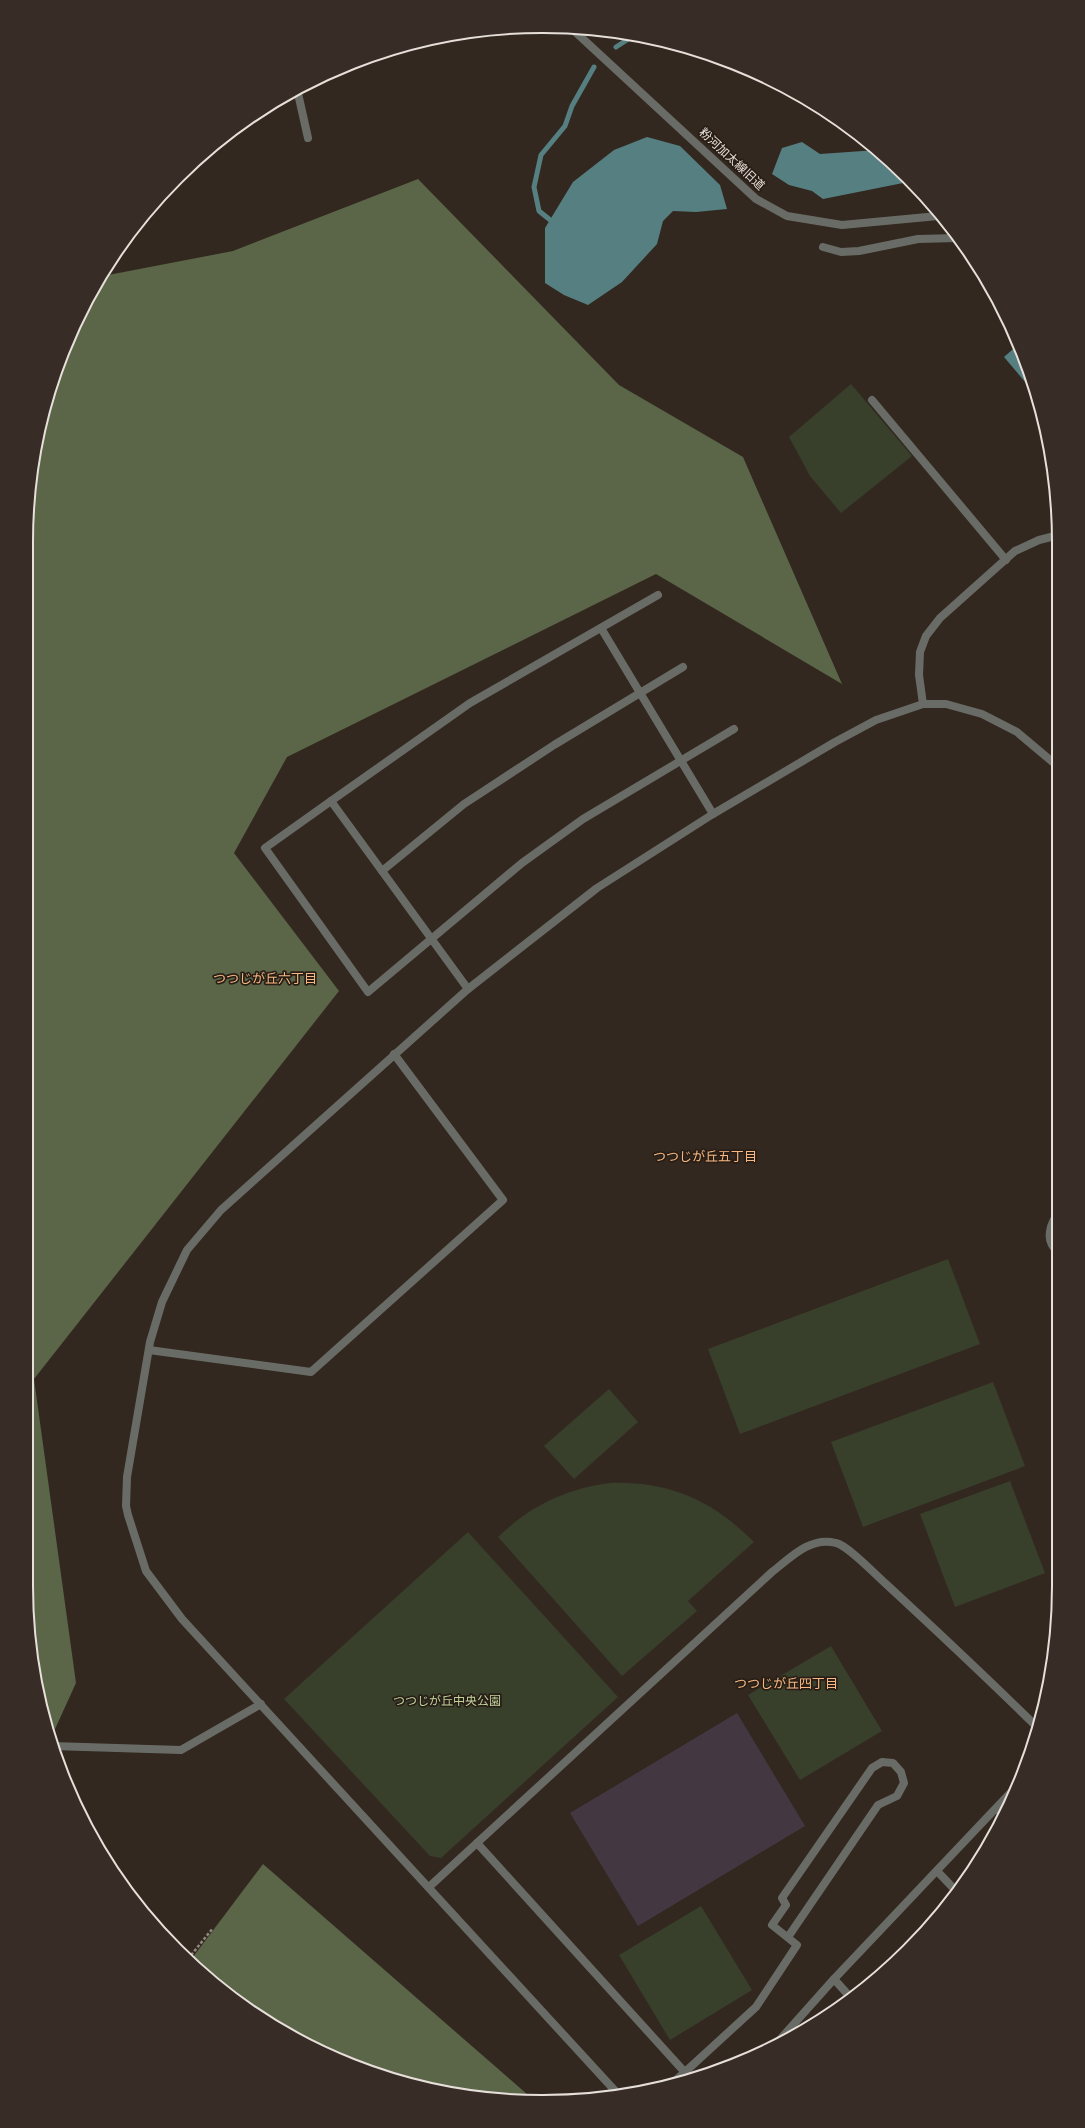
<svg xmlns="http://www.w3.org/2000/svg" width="1085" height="2128" viewBox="0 0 1085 2128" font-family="Manrope,'Noto Sans JP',sans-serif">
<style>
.green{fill:#383f2b}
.forest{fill:#5b6548}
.water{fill:#567f81}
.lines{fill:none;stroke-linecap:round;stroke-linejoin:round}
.stream{stroke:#567f81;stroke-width:5}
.building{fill:#433842}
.path{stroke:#908780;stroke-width:2.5;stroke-dasharray:3 2;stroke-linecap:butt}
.service{stroke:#696c66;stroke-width:8}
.minor{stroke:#696c66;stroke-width:8}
.tertiary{stroke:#696c66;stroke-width:8}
.labels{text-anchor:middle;stroke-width:3.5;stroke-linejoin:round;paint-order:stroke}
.street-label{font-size:12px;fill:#e7dfda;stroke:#281e16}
.park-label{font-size:12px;fill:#bfd29c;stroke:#281e16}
.neighbourhood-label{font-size:13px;fill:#f7b883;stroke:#281e16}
.rim{fill:none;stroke:#e7dfda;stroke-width:2}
</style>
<rect width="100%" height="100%" fill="#32281f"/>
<g class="green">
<polygon points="851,384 912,456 841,513 810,476 789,437"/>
<polygon points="948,1259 980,1344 740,1434 708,1349"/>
<polygon points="993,1382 1025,1466 863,1527 831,1442"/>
<polygon points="609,1389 638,1422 574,1479 544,1446"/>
<polygon points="1010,1481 1045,1573 955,1607 920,1514"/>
<path d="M610,1483C669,1481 712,1500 754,1542L688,1601L697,1611L622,1676L498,1537C530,1506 565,1489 610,1483Z"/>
<polygon points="468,1532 618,1697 441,1858 430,1856 284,1699"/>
<polygon points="831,1646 882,1731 800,1780 748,1695"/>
<polygon points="701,1906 752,1990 670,2040 619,1955"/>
</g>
<g class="forest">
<polygon points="418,179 619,385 743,457 842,684 656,574 287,757 234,853 339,991 34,1379 76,1683 50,1740 36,1686 26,1585 27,509 44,409 79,314 103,276 233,251"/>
<polygon points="263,1864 528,2095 527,2101 508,2101 409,2084 345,2063 256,2015 202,1974 190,1961"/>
</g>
<g class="water">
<polygon points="647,137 680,146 720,185 727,209 696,212 673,211 663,221 657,244 622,282 588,305 564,295 545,283 545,228 573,182 614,150"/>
<polygon points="802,142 820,154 877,150 883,154 908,182 823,199 812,191 789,185 772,174 782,148"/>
<polygon points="1019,344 1020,345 1032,390 1004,357"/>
</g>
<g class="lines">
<g class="stream">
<polyline points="616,47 633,36"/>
<polyline points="554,223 539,211 534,187 541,155 565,126 572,106 594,67"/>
</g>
</g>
<polygon class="building" points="737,1713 805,1826 638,1926 570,1813"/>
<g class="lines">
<polyline class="path" points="188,1959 213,1928"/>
<g class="service">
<polyline points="823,247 841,252 859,251 918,239 957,238"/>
<polyline points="872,400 1006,560"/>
<polyline points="923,704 919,675 920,652 926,636 940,618 1015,551 1039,540 1055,536"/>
<path d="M1057,1214C1049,1227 1045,1240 1057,1251"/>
<polyline points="149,1350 311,1372 503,1200 394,1054"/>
<polyline points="685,2072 756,2007 797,1945 772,1925 786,1905 782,1898 872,1768 882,1762 893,1763 901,1772 904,1783 897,1796 878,1805 788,1937"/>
</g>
<g class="minor">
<polyline points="297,89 308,138"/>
<polyline points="601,628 713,814"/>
<polyline points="331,801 470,703 658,595"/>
<polyline points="382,871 331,801 265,848 368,992 522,863 583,819 734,729"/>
<polyline points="468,989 382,871 464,804 554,745 683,667"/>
<polyline points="52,1746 181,1750 261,1704"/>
<polyline points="997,1809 1005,1816"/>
<polyline points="477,1843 691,2079"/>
<polyline points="937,1871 957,1892"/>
<path d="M429,1887L772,1572C790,1558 810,1536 836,1543C847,1545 875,1574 885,1583C937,1631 988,1679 1038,1728"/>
<polyline points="834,1979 851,1998"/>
<polyline points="776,2044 834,1979 1015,1788"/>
<polyline points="669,2086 685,2072"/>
</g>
<g class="tertiary">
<polyline points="570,27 756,199 787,216 842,225 938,216"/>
<polyline points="618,2094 182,1619 146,1571 128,1515 126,1506 127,1477 150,1342 162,1302 187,1250 221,1210 468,989 597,888 713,814 835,742 876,720 923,704 946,704 982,714 1017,732 1055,764"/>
</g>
</g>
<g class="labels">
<g class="street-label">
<text transform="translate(732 159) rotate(43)" y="4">粉河加太線旧道</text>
</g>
<g class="park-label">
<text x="447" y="1705">つつじが丘中央公園</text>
</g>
<g class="neighbourhood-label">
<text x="265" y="983">つつじが丘六丁目</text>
<text x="705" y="1161">つつじが丘五丁目</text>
<text x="786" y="1688">つつじが丘四丁目</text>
</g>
</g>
<path d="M0 0H1085V2128H0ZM542 33H543A509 509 0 0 1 1052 542V1586A509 509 0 0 1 543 2095H542A509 509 0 0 1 33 1586V542A509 509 0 0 1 542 33Z" fill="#372d26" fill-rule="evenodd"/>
<path class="rim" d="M542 33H543A509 509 0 0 1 1052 542V1586A509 509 0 0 1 543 2095H542A509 509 0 0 1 33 1586V542A509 509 0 0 1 542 33Z"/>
</svg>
